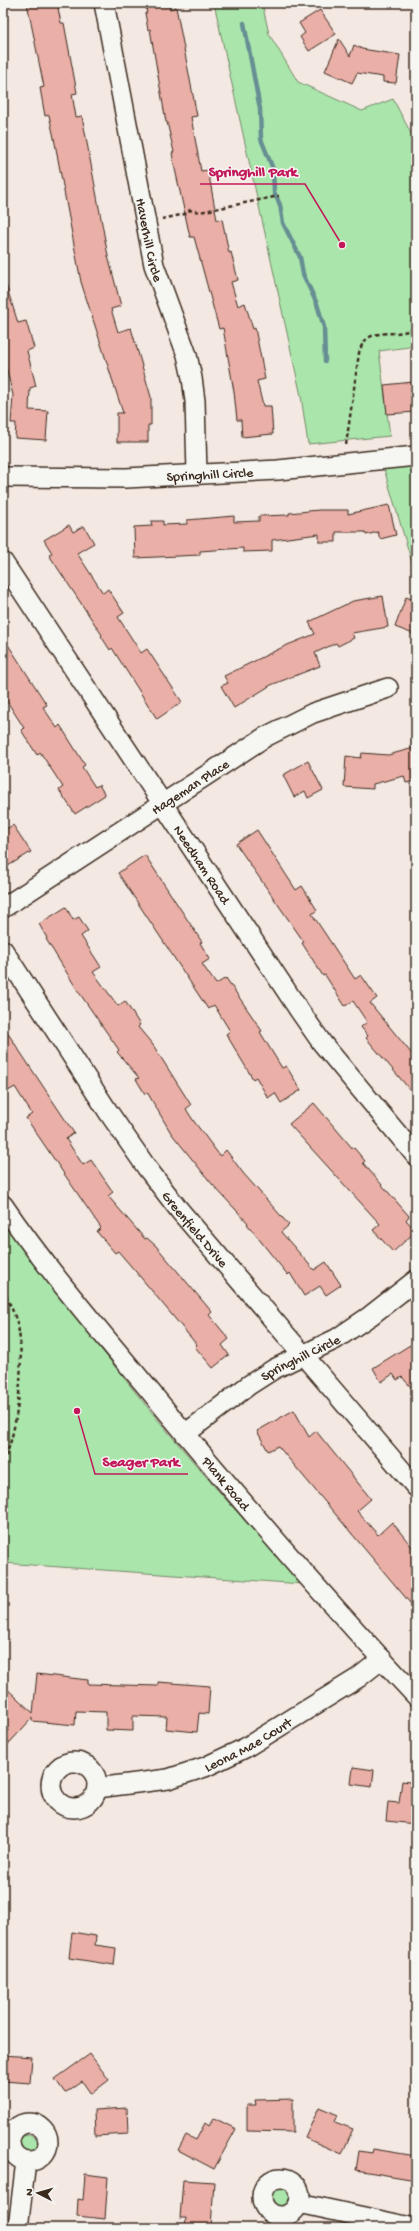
<svg xmlns="http://www.w3.org/2000/svg" width="419" height="2231" viewBox="0 0 419 2231" font-family="'Gochi Hand',sans-serif">
<style>
.green{fill:#aae6ac;stroke:#728865}
.lines{fill:none;stroke-linecap:round;stroke-linejoin:round}
.stream{stroke:#668e93;stroke-width:4.5}
.building{fill:#eaafa7;stroke:#3b2a1e}
.minor-casing{stroke:#3b2a1e;stroke-width:22}
.path{stroke:#3b2a1e;stroke-width:2.5;stroke-dasharray:4 3;stroke-linecap:butt}
.minor{stroke:#f6f6f2;stroke-width:19}
.labels{text-anchor:middle;stroke-width:3;stroke-linejoin:round;paint-order:stroke}
.street-label{font-size:14px;fill:#3b2a1e;stroke:#f6f6f2}
.leader{fill:none;stroke:#c2185b;stroke-width:1.5}
.callout-dot{fill:#c2185b;stroke:#f6f6f2;stroke-width:1.5}
.callout-label{font-size:15px;text-anchor:middle;font-weight:bold;fill:#c2185b;stroke:#f6f6f2;stroke-width:3;stroke-linejoin:round;paint-order:stroke}
</style>
<rect width="100%" height="100%" fill="#f4e8e3"/>
<filter id="ink" filterUnits="userSpaceOnUse"><feTurbulence type="fractalNoise" baseFrequency=".025" numOctaves="2"/><feDisplacementMap in="SourceGraphic" scale="8" xChannelSelector="R" yChannelSelector="G"/><feConvolveMatrix kernelMatrix="1 2 1 2 8 2 1 2 1" color-interpolation-filters="sRGB"/></filter>
<g filter="url(#ink)">
<g class="green">
<polygon points="214,3 262,3 269,34 298,82 362,111 393,99 416,143 416,346 379,351 390,436 308,444 301,396"/>
<polygon points="416,465 416,568 413,566 384,469"/>
<path d="M3,1217C62,1300 124,1381 190,1458C226,1501 265,1542 303,1584L3,1563Z"/>
<circle cx="28" cy="2145" r="10"/>
<circle cx="279" cy="2198" r="11"/>
</g>
<g class="lines">
<polyline class="stream" points="244,23 260,109 261,139 273,169 274,192 280,205 283,223 300,257 303,274 317,304 324,327 325,361"/>
</g>
<g class="building">
<polygon points="27,3 57,3 61,23 64,23 77,93 72,94 76,117 82,116 108,256 121,306 111,309 118,332 131,328 151,397 151,425 148,425 148,442 117,442 117,413 123,413 81,282 54,138 49,115 45,116 40,88 44,87"/>
<polygon points="145,3 169,3 170,9 176,7 197,116 191,117 201,171 208,170 217,220 222,219 229,253 231,252 238,280 231,282 238,306 245,303 253,329 255,328 265,379 257,381 263,406 271,406 273,434 242,437 241,420 237,420 234,392 223,328 219,329 194,237 190,237 175,169 172,153 174,152 167,122 166,122 150,29 148,30 145,13 147,13"/>
<polygon points="320,10 336,34 309,51 300,37 305,33 299,23"/>
<polygon points="339,39 350,56 354,45 362,49 400,55 396,83 383,82 383,77 357,73 352,83 325,71"/>
<polygon points="3,285 6,285 18,323 26,321 34,348 27,351 36,386 30,388 29,410 48,411 46,440 15,438 16,423 11,423 13,395 3,355"/>
<polygon points="413,382 416,412 387,414 384,385"/>
<polygon points="389,505 396,535 380,539 378,532 366,535 365,532 336,532 336,542 319,542 319,534 272,540 272,551 243,552 243,548 200,551 200,555 135,558 134,527 152,526 151,521 163,521 163,525 187,524 187,520 234,516 234,522 259,521 259,516 289,515 289,513 319,510 348,510 348,514"/>
<polygon points="69,525 73,532 84,526 94,543 77,553 103,593 108,589 124,613 118,617 141,653 147,649 182,702 157,719 112,648 110,650 101,636 102,635 49,555 52,553 44,540"/>
<polygon points="383,596 388,627 352,633 354,638 338,646 336,643 315,653 320,666 271,685 234,708 221,686 228,683 224,676 285,646 315,634 309,622 353,601"/>
<polygon points="406,597 416,601 416,635 395,627"/>
<polygon points="3,637 47,705 43,707 57,728 60,725 85,765 82,767 95,787 99,785 105,795 75,814 59,790 63,787 40,752 37,755 21,730 24,728 3,695"/>
<polygon points="414,748 416,756 416,781 406,783 404,776 373,784 373,789 344,787 346,756 361,758 362,753 388,755"/>
<polygon points="308,761 323,790 308,798 305,791 294,797 283,775"/>
<polygon points="13,825 31,852 3,869 3,831"/>
<polygon points="257,830 296,890 302,886 317,910 312,914 355,979 361,975 377,998 370,1003 416,1059 416,1097 366,1038 368,1036 361,1027 367,1022 353,1001 345,1006 325,975 323,976 302,943 304,942 236,844"/>
<polygon points="145,855 202,942 200,943 210,959 202,964 216,984 226,978 262,1031 260,1032 282,1068 286,1066 301,1090 281,1103 275,1093 268,1098 256,1077 253,1079 226,1034 230,1031 214,1005 208,1009 118,873"/>
<polygon points="66,907 73,920 79,917 88,931 81,936 101,967 93,972 118,1006 125,1001 140,1025 138,1027 153,1045 191,1105 186,1109 193,1120 220,1156 226,1150 243,1173 289,1225 281,1232 314,1270 326,1262 341,1285 326,1295 320,1286 304,1296 290,1273 288,1275 270,1253 247,1224 248,1223 212,1184 171,1133 147,1092 145,1094 136,1079 139,1078 117,1052 119,1050 78,991 46,939 47,938 39,924"/>
<polygon points="3,1026 74,1133 66,1139 83,1165 91,1160 113,1192 108,1196 145,1239 147,1238 156,1246 212,1312 209,1315 229,1339 222,1345 229,1355 213,1368 195,1347 197,1345 142,1279 118,1251 115,1253 97,1232 101,1228 26,1118 32,1114 15,1087 8,1091 3,1083"/>
<polygon points="314,1103 353,1149 354,1148 365,1161 363,1163 409,1216 406,1220 416,1231 393,1252 373,1230 380,1224 289,1124"/>
<polygon points="410,1345 416,1355 416,1393 402,1377 397,1380 393,1374 381,1382 373,1368"/>
<polygon points="294,1410 309,1437 316,1431 371,1499 357,1511 378,1535 392,1522 416,1552 416,1610 278,1446 268,1451 257,1431"/>
<polygon points="37,1674 88,1680 88,1684 158,1686 158,1682 210,1686 208,1714 199,1713 197,1732 166,1729 167,1717 133,1716 133,1731 106,1730 106,1712 76,1711 75,1725 32,1721 32,1718 3,1750 3,1685 33,1713"/>
<polygon points="353,1767 374,1770 372,1787 351,1784"/>
<polygon points="402,1781 416,1783 416,1824 386,1821 388,1802 399,1803"/>
<polygon points="72,1932 96,1936 95,1945 116,1948 114,1965 69,1958"/>
<polygon points="90,2054 109,2080 91,2094 82,2081 65,2093 55,2079"/>
<polygon points="3,2055 32,2057 30,2083 3,2081"/>
<polygon points="293,2099 293,2132 247,2131 247,2105 256,2105 255,2100"/>
<polygon points="319,2107 338,2115 335,2122 353,2129 342,2154 305,2138"/>
<polygon points="127,2108 128,2134 95,2136 94,2110"/>
<polygon points="214,2118 236,2129 214,2169 178,2150 186,2135 196,2140 205,2123 209,2126"/>
<polygon points="373,2149 416,2156 416,2180 356,2170 359,2151 372,2153"/>
<polygon points="85,2174 108,2177 105,2219 77,2216 78,2199 83,2200"/>
<polygon points="183,2180 214,2182 211,2227 185,2226 186,2218 180,2218"/>
</g>
<g class="lines">
<defs>
<g id="minor">
<path id="s1" d="M104,3L154,265L187,355L192,378L195,401L197,473"/>
<path id="s2" d="M3,477L126,478L278,470L416,456"/>
<path id="s3" d="M3,562L299,1010L322,1043L416,1156"/>
<path id="s4" d="M3,908L265,737L313,713L388,688"/>
<path id="s5" d="M3,950L109,1113L147,1168L180,1211L416,1487"/>
<path id="s6" d="M3,1205C46,1268 96,1326 145,1385C232,1491 322,1596 416,1696"/>
<path id="s7" d="M185,1434L249,1385L274,1369L336,1339L370,1316L416,1280"/>
<circle cx="74" cy="1785" r="23"/>
<path id="s8" d="M97,1788L168,1779L205,1767L245,1748L358,1678L382,1659"/>
<circle cx="29" cy="2142" r="19"/>
<circle cx="281" cy="2197" r="19"/>
<polyline points="299,2203 415,2228"/>
<polyline points="18,2228 26,2161"/>
</g>
</defs>
<use href="#minor" class="minor-casing"/>
<g class="path">
<polyline points="162,219 185,214 190,210 200,212 279,196"/>
<path d="M346,445L359,353C367,321 399,342 416,326"/>
<path d="M3,1289C9,1303 17,1317 19,1332C24,1365 18,1433 3,1462"/>
</g>
<use href="#minor" class="minor"/>
</g>
</g>
<g class="labels">
<g class="street-label">
<text dy="5" stroke="none"><textPath href="#s1" startOffset="241">Haverhill Circle</textPath></text>
<text dy="5" stroke="none"><textPath href="#s2" startOffset="207">Springhill Circle</textPath></text>
<text dy="5" stroke="none"><textPath href="#s4" startOffset="223">Hageman Place</textPath></text>
<text dy="5" stroke="none"><textPath href="#s3" startOffset="362">Needham Road</textPath></text>
<text dy="5" stroke="none"><textPath href="#s5" startOffset="339">Greenfield Drive</textPath></text>
<text dy="5" stroke="none"><textPath href="#s7" startOffset="139">Springhill Circle</textPath></text>
<text dy="5" stroke="none"><textPath href="#s6" startOffset="357">Plank Road</textPath></text>
<text dy="5" stroke="none"><textPath href="#s8" startOffset="159">Leona Mae Court</textPath></text>
</g>
</g>
<path class="leader" d="M342 245L305 184H200M77 1411L95 1474H188"/>
<g class="callout-dot">
<circle cx="342" cy="245" r="4"/>
<circle cx="77" cy="1411" r="4"/>
</g>
<g class="callout-label">
<text x="253" y="176">Springhill Park</text>
<text x="141" y="1466">Seager Park</text>
</g>
<rect width="419" height="2231" fill="none" stroke="#f6f6f2" stroke-width="16"/>
<rect x="8" y="8" width="403" height="2215" fill="none" stroke="#3b2a1e" stroke-width="1.5" filter="url(#ink)"/>
<g transform="translate(38 2193) rotate(276)" stroke="#f6f6f2" stroke-width="3" paint-order="stroke">
<path d="M0-3L7 15L0 10L-7 15Z" fill="#3b2a1e"/>
<text y="-6" font-size="11" font-weight="bold" text-anchor="middle" fill="#3b2a1e">N</text>
</g>
</svg>
